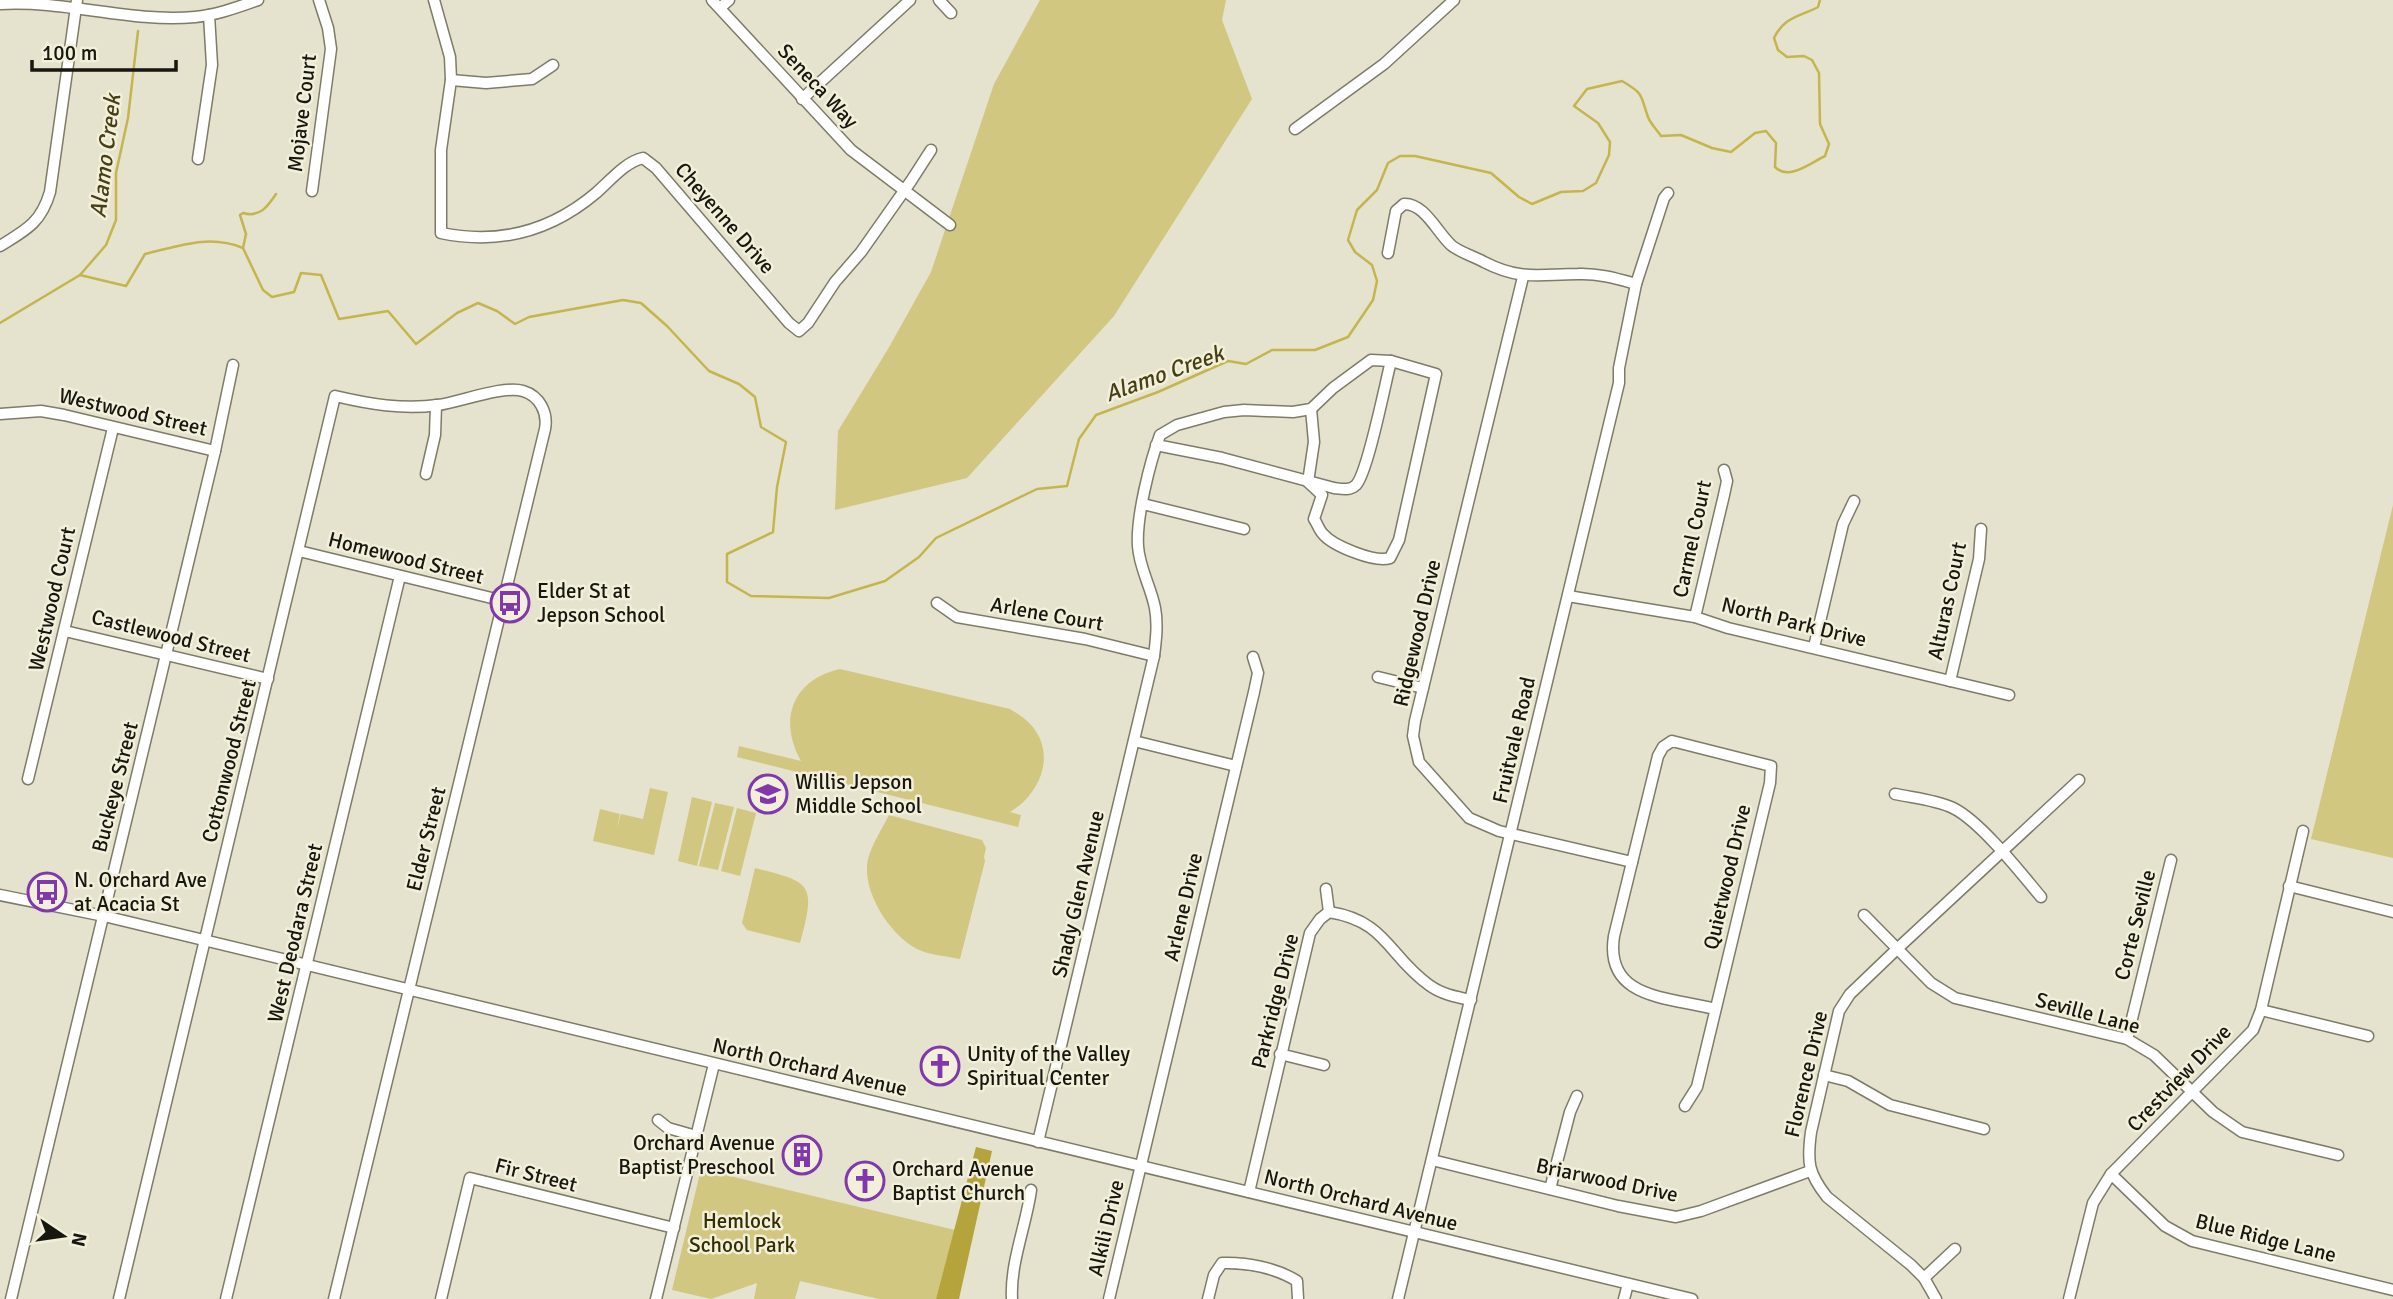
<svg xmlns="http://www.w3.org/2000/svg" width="2393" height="1299" viewBox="0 0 2393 1299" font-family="Signika,sans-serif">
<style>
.green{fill:#d2c780}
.forest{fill:#b5a43b}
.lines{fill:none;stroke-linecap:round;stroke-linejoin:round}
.stream{stroke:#c5b54e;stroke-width:2.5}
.minor-casing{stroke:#7e7b69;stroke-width:13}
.minor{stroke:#fff;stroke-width:10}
.labels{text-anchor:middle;stroke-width:5;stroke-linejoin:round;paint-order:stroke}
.street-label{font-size:21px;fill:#17160f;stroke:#f2efdb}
.poi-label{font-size:21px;fill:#17160f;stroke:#f2efdb;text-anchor:start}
.park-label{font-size:21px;fill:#342d00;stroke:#f2efdb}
.water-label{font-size:23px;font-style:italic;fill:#463f14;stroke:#f2efdb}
</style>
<rect width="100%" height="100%" fill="#e5e2ce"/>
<g class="green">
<polygon points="1040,0 1226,0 1222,20 1252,99 1114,316 967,478 835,510 838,431 888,349 931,272 994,84"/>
<polygon points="2393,505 2393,858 2311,839"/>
<path d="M840,669L1010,709C1018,714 1026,719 1032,726C1057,756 1039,795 1010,812L1021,815L1018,827L737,757L739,746L801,761C778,720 792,680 840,669Z"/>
<polygon points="650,788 668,792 654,855 593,841 600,809 620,814 617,828 621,814 643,819"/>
<polygon points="692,797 712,802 697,866 678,861"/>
<polygon points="715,803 734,807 718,870 699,866"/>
<polygon points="737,808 756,813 740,876 721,871"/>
<path d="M889,815L982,840L986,848L984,857L985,861L960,959C946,956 929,955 917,949C890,935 861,891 868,859C872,844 882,829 889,815Z"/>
<path d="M755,868C812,882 816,884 800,943L747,930L742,923Z"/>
<polygon points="701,1169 955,1230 936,1299 879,1299 800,1281 795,1299 754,1299 757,1283 711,1299 672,1290"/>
</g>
<polygon class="forest" points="976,1147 992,1151 959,1299 936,1299"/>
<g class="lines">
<g class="stream">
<path d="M243,248L246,234L240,215L243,213C260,218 268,206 276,194"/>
<path d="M80,275L126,286L145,254C179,246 209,234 243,248L263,290L272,297L294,292L301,273L321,275L339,319L388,311L416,344L457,313L478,303L497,311L515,324L529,317L623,300L641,303L667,326L709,371L739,384L755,397L761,427L786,442L777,487L773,532L727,554V582L751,596L829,598L885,581L919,557L936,538L1037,489L1067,486L1079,439L1096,415L1158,392L1228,361L1246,364L1272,350H1315L1348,337L1373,300L1377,281L1372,265L1355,252L1348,240L1357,210L1377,190L1388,163L1400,156H1415L1491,173L1519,197L1532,204L1561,192L1583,191L1596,183L1609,155L1610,142L1598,123L1574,106L1587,89L1622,81C1644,94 1640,94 1648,117C1650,123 1657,130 1661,136L1681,135L1712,148L1731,152L1755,133L1766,131L1776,143L1775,167C1789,181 1810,163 1825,156L1829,144L1820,124L1819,73L1812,60L1804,56L1787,57L1778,50L1774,38C1784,17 1799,17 1818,7L1820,0"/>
<polyline points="0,323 80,275 106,245 116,220 116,173 128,118 138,31"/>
</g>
<defs>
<g id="minor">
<path d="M434,0L450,57L451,80L441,150V233C499,245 551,231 596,193C610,181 625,162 643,158L656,168L789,323L799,331L808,323L835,282L861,252L911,181L931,150"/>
<polyline points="712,0 851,150 950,225"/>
<polyline points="939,0 951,13"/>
<path d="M0,4C66,0 130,23 195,17C217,15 238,7 258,0"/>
<polyline points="720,8 729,0"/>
<polyline points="451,80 486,83 532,79 553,65"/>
<polyline points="802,99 910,0"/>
<polyline points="1295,129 1384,64 1454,0"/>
<polyline points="198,159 212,65 209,15"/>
<polyline points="312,191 331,49 328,28 319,0"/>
<path d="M0,246C26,230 41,223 50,192L77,0"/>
<path d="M1388,253L1396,211L1404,204C1424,203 1437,232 1451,245C1457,251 1475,257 1484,262C1521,281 1540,274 1578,274C1598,273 1618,279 1636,284"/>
<polyline points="1523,277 1415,721 1413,736 1419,762 1469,818 1499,831 1632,862"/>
<path d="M1311,409L1314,442L1308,482L1322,495L1314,519C1317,523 1319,530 1323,534C1333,546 1375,563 1390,558L1399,540L1436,374L1391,361"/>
<polyline points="0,414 41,411 64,415 215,451"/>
<polyline points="426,474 435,435 436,405"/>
<polyline points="1143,504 1244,529"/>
<polyline points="299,551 504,601"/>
<polyline points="1568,596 1695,617 1728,628 2009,695"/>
<polyline points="937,603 957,617 1085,639 1154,656"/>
<polyline points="1695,617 1724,495 1727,481 1724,470"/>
<polyline points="65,631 268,679"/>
<polyline points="1814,647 1843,524 1854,501"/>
<polyline points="1378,677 1423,688"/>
<polyline points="1950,681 1979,559 1981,529"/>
<polyline points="1134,741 1236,766"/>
<polyline points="28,779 113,428"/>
<path d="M1895,794C1914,798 1936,800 1953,808C1980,821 2021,873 2041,897"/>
<polyline points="2289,886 2393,912"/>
<polyline points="1326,889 1329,912"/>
<polyline points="0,895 104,916 1692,1299"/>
<polyline points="1864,915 1931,983 1955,998 2127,1039 2154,1055 2213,1112 2242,1132 2338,1155"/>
<polyline points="2261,1010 2368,1036"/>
<polyline points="2127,1039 2171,860"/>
<polyline points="1280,1054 1324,1065"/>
<polyline points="1824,1075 1848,1081 1890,1105 1984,1129"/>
<path d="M1685,1106L1697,1087L1770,783L1771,766L1672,741L1663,747L1658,756L1614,936C1604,1000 1670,997 1715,1009"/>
<polyline points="658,1120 668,1128 696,1136"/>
<path d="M1038,1142L1154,656C1156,640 1158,624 1155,608C1151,587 1139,567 1138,546C1136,517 1150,462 1160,435L1177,425L1224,412L1244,410L1293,412L1311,409L1333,388L1371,360L1391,361C1385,384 1368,472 1356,485C1350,491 1342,489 1334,488L1222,458L1156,445"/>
<polyline points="1432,1160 1618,1206 1676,1217 1701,1211 1810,1171"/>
<polyline points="2111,1174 2165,1226 2192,1241 2393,1290"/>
<polyline points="1550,1189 1570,1112 1577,1096"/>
<path d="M1249,1192L1310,933L1320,919L1329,912C1387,921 1388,956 1429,985C1441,994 1456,997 1471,1000"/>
<polyline points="1924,1278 1955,1249"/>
<polyline points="11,1299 215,451 233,365"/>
<path d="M119,1299L335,396C369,404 403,410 438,405C460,402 503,385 523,391C540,396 548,413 545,429L334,1299"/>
<polyline points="226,1299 400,576"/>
<polyline points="441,1299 470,1178 674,1228"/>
<polyline points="656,1299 714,1064"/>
<path d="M1012,1299C1010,1263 1026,1226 1031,1190"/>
<polyline points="1109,1299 1254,692 1258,673 1253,657"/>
<path d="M1208,1299L1214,1275L1222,1263C1247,1262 1276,1268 1297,1281L1298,1299"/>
<polyline points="1398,1299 1619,383 1619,368 1636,284 1664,198 1668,193"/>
<polyline points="1624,1299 1628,1284"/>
<path d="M1936,1299L1924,1278L1911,1265L1827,1197C1808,1173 1807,1162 1811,1132L1839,1011L1850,994L1897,949L2079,780"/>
<polyline points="2069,1299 2093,1203 2111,1174 2253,1030 2261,1010 2303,831"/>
</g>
</defs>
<use href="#minor" class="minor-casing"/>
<use href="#minor" class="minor"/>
</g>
<defs>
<symbol id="bus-ring" viewBox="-11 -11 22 22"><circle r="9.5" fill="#f2efdb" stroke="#8038ab" stroke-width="1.5"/><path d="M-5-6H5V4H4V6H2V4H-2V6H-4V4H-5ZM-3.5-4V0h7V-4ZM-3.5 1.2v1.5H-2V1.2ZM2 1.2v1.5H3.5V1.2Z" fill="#8038ab"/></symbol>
<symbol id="school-ring" viewBox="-11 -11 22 22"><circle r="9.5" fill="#f2efdb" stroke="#8038ab" stroke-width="1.5"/><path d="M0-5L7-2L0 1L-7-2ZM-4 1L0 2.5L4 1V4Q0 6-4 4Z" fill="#8038ab"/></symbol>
<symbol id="church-ring" viewBox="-11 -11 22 22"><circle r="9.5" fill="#f2efdb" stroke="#8038ab" stroke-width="1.5"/><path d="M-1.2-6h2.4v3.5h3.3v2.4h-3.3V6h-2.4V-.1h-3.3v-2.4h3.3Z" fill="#8038ab"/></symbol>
<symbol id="building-ring" viewBox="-11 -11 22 22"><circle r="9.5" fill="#f2efdb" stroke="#8038ab" stroke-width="1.5"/><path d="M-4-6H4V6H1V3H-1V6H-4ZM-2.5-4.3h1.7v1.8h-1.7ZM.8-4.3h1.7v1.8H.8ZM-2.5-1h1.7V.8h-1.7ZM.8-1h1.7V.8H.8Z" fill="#8038ab"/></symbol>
</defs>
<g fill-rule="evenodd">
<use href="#bus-ring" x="488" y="581" width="44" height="44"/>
<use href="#school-ring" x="746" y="772" width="44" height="44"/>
<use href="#bus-ring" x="25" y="870" width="44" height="44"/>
<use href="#church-ring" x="918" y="1044" width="44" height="44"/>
<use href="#building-ring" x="780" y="1133" width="44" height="44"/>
<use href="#church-ring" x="843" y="1159" width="44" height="44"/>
</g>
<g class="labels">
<g class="street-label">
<text transform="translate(818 86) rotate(47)" y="7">Seneca Way</text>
<text transform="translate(302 113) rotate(-83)" y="7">Mojave Court</text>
<text transform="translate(725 218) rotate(49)" y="7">Cheyenne Drive</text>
<text transform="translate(133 412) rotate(13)" y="7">Westwood Street</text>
<text transform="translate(1692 539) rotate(-78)" y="7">Carmel Court</text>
<text transform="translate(406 558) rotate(14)" y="7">Homewood Street</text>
<text transform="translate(52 599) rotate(-77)" y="7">Westwood Court</text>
<text transform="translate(1947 601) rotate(-78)" y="7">Alturas Court</text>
<text transform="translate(1047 614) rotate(10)" y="7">Arlene Court</text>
<text transform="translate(1794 622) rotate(14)" y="7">North Park Drive</text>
<text transform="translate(1417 633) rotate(-77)" y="7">Ridgewood Drive</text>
<text transform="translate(171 636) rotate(14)" y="7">Castlewood Street</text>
<text transform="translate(1514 740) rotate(-77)" y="7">Fruitvale Road</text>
<text transform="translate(229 761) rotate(-76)" y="7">Cottonwood Street</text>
<text transform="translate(115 787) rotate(-76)" y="7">Buckeye Street</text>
<text transform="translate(426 839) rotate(-76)" y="7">Elder Street</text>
<text transform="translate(1727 877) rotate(-77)" y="7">Quietwood Drive</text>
<text transform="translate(1078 894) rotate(-77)" y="7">Shady Glen Avenue</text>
<text transform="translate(1183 907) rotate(-77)" y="7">Arlene Drive</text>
<text transform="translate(2135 925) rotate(-76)" y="7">Corte Seville</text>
<text transform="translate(295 933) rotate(-77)" y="7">West Deodara Street</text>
<text transform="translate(1275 1001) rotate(-76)" y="7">Parkridge Drive</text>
<text transform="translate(2088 1013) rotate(15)" y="7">Seville Lane</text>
<text transform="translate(810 1067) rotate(13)" y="7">North Orchard Avenue</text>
<text transform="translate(1806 1074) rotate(-77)" y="7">Florence Drive</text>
<text transform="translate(2179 1078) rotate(-46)" y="7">Crestview Drive</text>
<text transform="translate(536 1175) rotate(14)" y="7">Fir Street</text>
<text transform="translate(1607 1180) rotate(12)" y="7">Briarwood Drive</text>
<text transform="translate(1361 1200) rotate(14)" y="7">North Orchard Avenue</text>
<text transform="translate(1106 1228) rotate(-77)" y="7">Alkili Drive</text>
<text transform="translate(2266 1238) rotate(14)" y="7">Blue Ridge Lane</text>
</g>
<g class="poi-label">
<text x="537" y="598">Elder St at<tspan x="537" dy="24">Jepson School</tspan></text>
<text x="795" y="789">Willis Jepson<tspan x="795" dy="24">Middle School</tspan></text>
<text x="74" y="887">N. Orchard Ave<tspan x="74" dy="24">at Acacia St</tspan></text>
<text x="967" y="1061">Unity of the Valley<tspan x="967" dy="24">Spiritual Center</tspan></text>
<text x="775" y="1150" text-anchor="end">Orchard Avenue<tspan x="775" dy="24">Baptist Preschool</tspan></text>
<text x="892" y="1176">Orchard Avenue<tspan x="892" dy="24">Baptist Church</tspan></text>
</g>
<g class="park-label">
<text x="742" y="1228">Hemlock<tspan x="742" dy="24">School Park</tspan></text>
</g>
<g class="water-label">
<text transform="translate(105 156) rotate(-83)" y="8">Alamo Creek</text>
<text transform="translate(1164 373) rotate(-20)" y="8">Alamo Creek</text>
</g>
</g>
<g transform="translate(63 1236) rotate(103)" stroke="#f2efdb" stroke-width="5" paint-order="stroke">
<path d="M0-5L12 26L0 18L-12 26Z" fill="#17160f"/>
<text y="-10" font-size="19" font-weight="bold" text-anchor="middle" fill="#17160f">N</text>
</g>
<path d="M32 60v10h144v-10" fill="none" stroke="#17160f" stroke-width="3.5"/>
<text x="42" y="60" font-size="21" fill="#17160f" stroke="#f2efdb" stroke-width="5" paint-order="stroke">100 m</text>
</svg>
